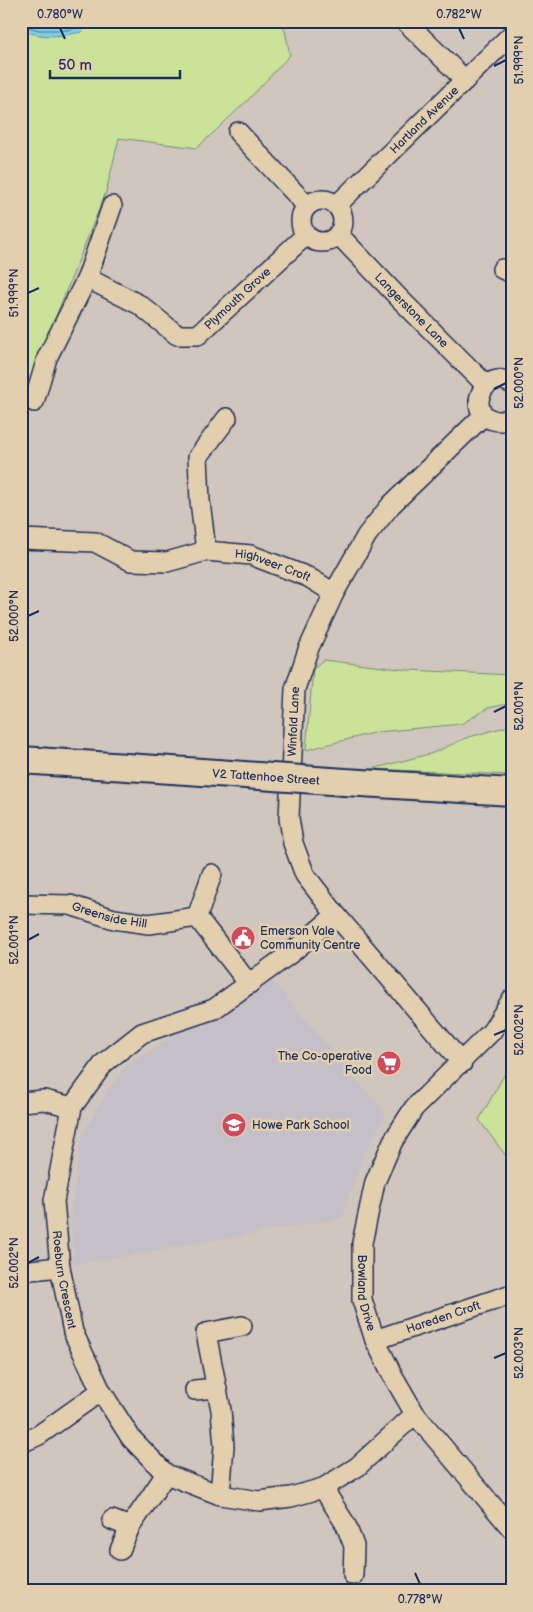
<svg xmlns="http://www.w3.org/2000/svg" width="533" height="1612" viewBox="0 0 533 1612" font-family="'Balsamiq Sans',sans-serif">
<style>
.built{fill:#c5c0c8}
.green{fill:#cbe398;stroke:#73897b}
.water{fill:#82cee1;stroke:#598ead}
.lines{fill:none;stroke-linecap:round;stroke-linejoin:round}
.shore{stroke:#446f92;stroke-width:1}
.street-casing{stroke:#1b2f5e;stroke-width:22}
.secondary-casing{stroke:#1b2f5e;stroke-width:30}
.street{stroke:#e3cfae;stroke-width:19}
.secondary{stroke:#e3cfae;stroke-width:26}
.secondary-bridge-casing{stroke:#1b2f5e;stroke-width:30;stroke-linecap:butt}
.secondary-bridge{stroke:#e3cfae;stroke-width:26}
.ticks{fill:none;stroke:#1b2f5e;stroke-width:2}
.labels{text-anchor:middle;stroke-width:5;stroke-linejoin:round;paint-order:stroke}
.street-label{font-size:12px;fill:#1b2f5e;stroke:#e3cfae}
.poi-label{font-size:12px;fill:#1b2f5e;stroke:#e3cfae;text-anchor:start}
.neatline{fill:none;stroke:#1b2f5e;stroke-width:2}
.ticks-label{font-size:12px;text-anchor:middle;fill:#1b2f5e}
</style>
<rect width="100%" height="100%" fill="#d1c6bd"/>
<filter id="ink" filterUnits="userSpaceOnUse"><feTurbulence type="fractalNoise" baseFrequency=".02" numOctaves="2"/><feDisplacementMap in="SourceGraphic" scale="10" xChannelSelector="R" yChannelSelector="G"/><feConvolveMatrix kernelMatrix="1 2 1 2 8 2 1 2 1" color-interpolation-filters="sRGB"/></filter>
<g filter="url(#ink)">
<polygon class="built" points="273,981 386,1114 361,1161 343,1218 74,1265 70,1215 82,1136 108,1089 128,1065 188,1027 224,1014"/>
<g class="green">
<polygon points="21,21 280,21 285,31 290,55 248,100 197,148 119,138 106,192 21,403"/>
<polygon points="323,660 408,670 512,675 512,703 488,708 461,724 377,732 306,750 313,669"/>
<polygon points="512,725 512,775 372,769 433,753 466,738"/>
<polygon points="512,1061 512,1164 479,1120"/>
</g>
<path class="water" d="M21,21H90L82,32C63,36 39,39 21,29Z"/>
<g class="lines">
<polyline class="shore" points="21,25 39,30 67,30 79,27 83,21"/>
<defs>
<g id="street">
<polyline points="405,21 465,80"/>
<polyline points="238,132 307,206"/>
<circle cx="322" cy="221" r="21"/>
<path id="s1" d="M337,205L512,34"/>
<path id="s2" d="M338,234L399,298L486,385"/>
<polyline points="502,269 512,273"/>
<path id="s3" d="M87,278L140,305L177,335H198L306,235"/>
<path d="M512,384C485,366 464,412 493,420C500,422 506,421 512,417"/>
<polyline points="34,402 47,358 87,278 112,206"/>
<path id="s4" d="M21,539L95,542L131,561L167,562L206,551L251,555L308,577L334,593"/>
<polyline points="206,551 200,501 198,457 227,418"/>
<path id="s5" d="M21,904L70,905L114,919L149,924L197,917L249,984"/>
<path id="s6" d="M336,915L291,953L214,1009L142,1033L104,1063L72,1107L54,1201L60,1267L73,1332L101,1391L131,1438L166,1474L220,1495L259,1501L291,1497L323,1488L357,1467L415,1414"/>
<polyline points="197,917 212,874"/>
<path id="s7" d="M512,999L492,1031L414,1108L393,1141L375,1182L362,1243V1300L375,1340L393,1376L415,1414L512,1529"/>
<path id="s8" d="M462,1063L336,915L305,875L293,843L289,818L295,689L308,650L334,593L367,535L391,505L484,415"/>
<polyline points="21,1102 44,1100 72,1107"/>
<polyline points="21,1271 60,1267"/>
<path id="s9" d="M375,1340L512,1294"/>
<polyline points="195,1390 216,1388"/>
<polyline points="21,1443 39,1435 101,1391"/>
<polyline points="323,1488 346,1525 354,1546 353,1575"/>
<polyline points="220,1495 224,1446 221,1410 206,1333 242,1326"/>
<polyline points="112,1520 130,1527"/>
<polyline points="120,1550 130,1527 166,1474"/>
</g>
<g id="secondary">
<polyline points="21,760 217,773"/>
<polyline points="345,782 512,792"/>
</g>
</defs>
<use href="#street" class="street-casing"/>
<use href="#secondary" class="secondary-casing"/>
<use href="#street" class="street"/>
<use href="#secondary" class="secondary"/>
<defs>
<polyline id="secondary-bridge" points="217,773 345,782"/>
</defs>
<use href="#secondary-bridge" class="secondary-bridge-casing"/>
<use href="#secondary-bridge" class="secondary-bridge"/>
</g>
</g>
<path class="ticks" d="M60,28L65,39M459,28L464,39M494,66L506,60M28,293L39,288M494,389L506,383M28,616L39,611M494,712L506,706M28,940L39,934M494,1035L506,1030M28,1263L39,1257M494,1358L506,1353M415,1573L420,1584"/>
<defs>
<symbol id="civic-disc" viewBox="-11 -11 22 22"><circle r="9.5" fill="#d1495b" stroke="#e3cfae"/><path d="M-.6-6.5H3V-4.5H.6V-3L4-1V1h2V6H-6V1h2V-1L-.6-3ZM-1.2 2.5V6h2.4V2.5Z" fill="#fff"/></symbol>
<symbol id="supermarket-disc" viewBox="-11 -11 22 22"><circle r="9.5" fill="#d1495b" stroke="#e3cfae"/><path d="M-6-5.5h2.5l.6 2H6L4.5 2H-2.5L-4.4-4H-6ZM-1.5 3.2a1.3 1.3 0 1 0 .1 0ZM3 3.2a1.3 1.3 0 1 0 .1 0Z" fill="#fff"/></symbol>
<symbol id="school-disc" viewBox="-11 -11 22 22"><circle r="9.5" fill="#d1495b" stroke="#e3cfae"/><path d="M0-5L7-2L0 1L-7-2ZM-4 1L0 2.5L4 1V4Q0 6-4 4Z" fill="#fff"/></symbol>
</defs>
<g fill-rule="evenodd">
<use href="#civic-disc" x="229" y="924" width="28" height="28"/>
<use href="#supermarket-disc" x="375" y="1049" width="28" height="28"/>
<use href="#school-disc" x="220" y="1111" width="28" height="28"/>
</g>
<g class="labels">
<g class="street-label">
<text dy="4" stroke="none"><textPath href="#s1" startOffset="122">Hartland Avenue</textPath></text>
<text dy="4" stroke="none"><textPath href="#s3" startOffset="182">Plymouth Grove</textPath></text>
<text dy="4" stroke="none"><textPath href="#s2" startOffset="106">Langerstone Lane</textPath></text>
<text dy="4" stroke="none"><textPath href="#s4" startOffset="260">Highveer Croft</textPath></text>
<text dy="4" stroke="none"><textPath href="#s8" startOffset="401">Winfold Lane</textPath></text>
<text transform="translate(266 777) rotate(4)" y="4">V2 Tattenhoe Street</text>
<text dy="4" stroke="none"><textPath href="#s5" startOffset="90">Greenside Hill</textPath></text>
<text dy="4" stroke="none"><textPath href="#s6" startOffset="508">Roeburn Crescent</textPath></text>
<text dy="4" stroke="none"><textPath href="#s7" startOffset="344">Bowland Drive</textPath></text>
<text dy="4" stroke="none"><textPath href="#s9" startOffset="72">Hareden Croft</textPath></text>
</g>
<g class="poi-label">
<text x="260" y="935">Emerson Vale<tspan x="260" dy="14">Community Centre</tspan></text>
<text x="372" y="1060" text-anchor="end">The Co-operative<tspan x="372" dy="14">Food</tspan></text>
<text x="252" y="1129">Howe Park School</text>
</g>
</g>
<rect width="533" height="1612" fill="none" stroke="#e3cfae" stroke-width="55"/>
<path d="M50 70v8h130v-8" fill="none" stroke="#1b2f5e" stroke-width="2.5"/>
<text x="58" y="70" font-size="15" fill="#1b2f5e" stroke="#e3cfae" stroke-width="4" paint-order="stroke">50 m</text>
<rect x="28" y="28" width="478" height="1556" class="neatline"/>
<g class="ticks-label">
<text x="60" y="18">0.780°W</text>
<text x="459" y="18">0.782°W</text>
<text transform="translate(519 60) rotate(-90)" y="4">51.999°N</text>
<text transform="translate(14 293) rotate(-90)" y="4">51.999°N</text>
<text transform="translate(519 383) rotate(-90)" y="4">52.000°N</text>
<text transform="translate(14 616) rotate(-90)" y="4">52.000°N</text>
<text transform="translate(519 706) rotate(-90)" y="4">52.001°N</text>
<text transform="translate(14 940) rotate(-90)" y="4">52.001°N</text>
<text transform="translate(519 1030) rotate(-90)" y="4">52.002°N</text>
<text transform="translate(14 1263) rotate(-90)" y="4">52.002°N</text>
<text transform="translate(519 1353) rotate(-90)" y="4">52.003°N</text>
<text x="420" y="1603">0.778°W</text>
</g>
</svg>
